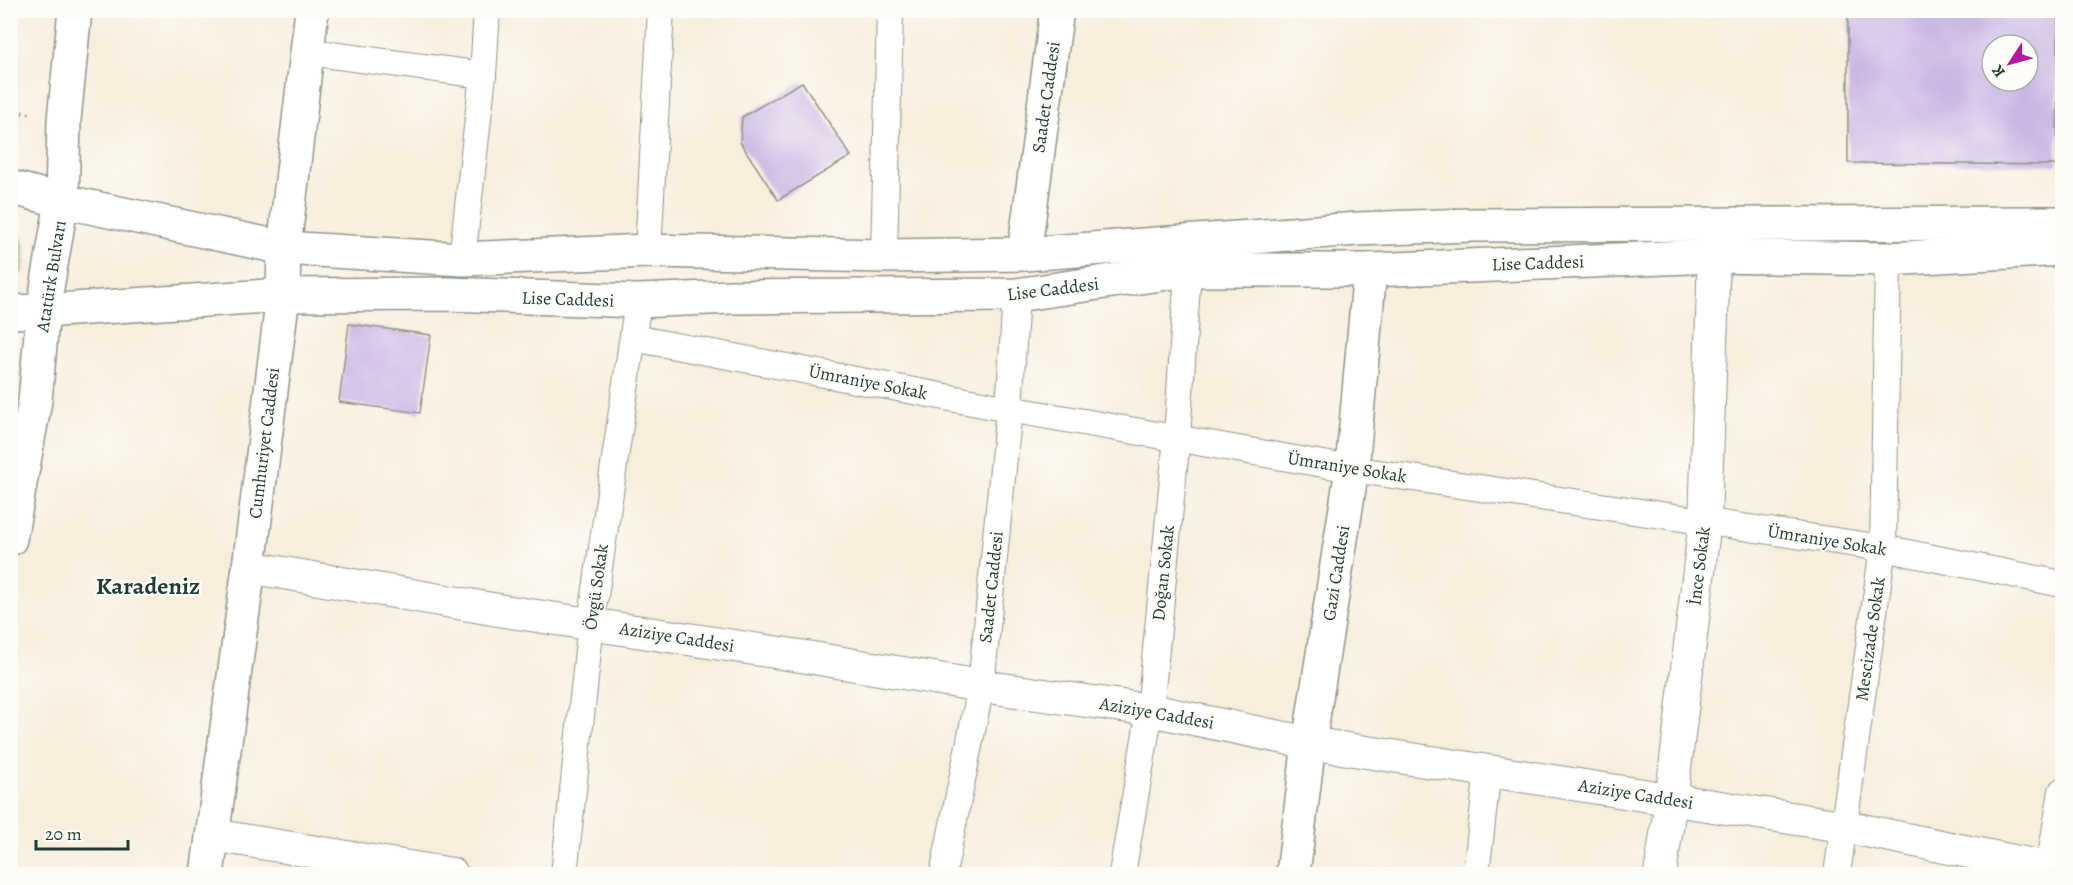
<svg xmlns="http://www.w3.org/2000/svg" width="2073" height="885" viewBox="0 0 2073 885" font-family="Alegreya,serif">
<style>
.green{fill:#a6cc76;stroke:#628455;stroke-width:1.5}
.building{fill:#cbb7e4;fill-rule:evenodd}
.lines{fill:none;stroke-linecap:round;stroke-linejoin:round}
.minor-casing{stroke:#8c9688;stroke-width:28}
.tertiary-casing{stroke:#8c9688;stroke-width:34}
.secondary-casing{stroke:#8c9688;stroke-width:36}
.primary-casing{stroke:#8c9688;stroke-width:36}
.path{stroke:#8c9688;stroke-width:4;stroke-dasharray:1.5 4.5;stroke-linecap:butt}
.minor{stroke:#fff;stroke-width:26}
.tertiary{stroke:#fff;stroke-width:32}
.secondary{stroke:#fff;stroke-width:33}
.primary{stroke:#fff;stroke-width:33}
.labels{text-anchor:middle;stroke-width:4.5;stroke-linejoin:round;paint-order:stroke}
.street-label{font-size:18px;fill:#1f3d34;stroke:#fdfcf7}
.district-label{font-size:24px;font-weight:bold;fill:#1f3d34;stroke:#fdfcf7}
</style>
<rect width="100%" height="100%" fill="#fdfcf7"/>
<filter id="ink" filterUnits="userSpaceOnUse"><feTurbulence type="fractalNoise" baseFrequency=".0167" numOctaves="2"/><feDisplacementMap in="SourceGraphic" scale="12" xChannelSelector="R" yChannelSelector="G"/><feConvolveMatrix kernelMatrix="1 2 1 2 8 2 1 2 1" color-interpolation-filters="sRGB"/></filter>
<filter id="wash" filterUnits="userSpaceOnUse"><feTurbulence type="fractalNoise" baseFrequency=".008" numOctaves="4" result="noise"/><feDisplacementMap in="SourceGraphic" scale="24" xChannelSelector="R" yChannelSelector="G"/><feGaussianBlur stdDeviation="1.35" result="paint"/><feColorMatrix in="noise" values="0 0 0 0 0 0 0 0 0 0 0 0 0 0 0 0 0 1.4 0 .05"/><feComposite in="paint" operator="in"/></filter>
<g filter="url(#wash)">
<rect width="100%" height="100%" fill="#f8eedd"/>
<path class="green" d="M10,223C29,242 29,267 11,287Z"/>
<g id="blocks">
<g class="building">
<path d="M1848,10H2058L2057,165L1848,163ZM1992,45H2028V81H1992Z"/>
<polygon points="802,82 851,156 778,200 740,142 742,117"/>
<polygon points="349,324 431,335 420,413 339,402"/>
</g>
</g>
</g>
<g filter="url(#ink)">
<use href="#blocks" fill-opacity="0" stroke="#8c9688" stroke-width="1.5"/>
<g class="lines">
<defs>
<g id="minor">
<polyline points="308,52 483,75"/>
<polyline points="648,251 661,10"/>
<polyline points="884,256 890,10"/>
<polyline points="462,259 483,75 487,10"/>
<polyline points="633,338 1009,409 1352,469 1883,548 2062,584"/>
<polyline points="564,874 591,623 638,301"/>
<polyline points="943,874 981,686 1009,409 1016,295"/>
<polyline points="1122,874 1150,710 1177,437 1188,270"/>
<polyline points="1476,874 1488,770"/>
<polyline points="1837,874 1883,548 1888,259"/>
<polyline points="2048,874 2062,791"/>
</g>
<g id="tertiary">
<polyline points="249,567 504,611 813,658 981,686 1150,710 1309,743 1842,826 2062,871"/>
<polyline points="212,835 452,874"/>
<polyline points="1660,874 1671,801 1705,521 1714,256"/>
</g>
<g id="secondary">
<polyline points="62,201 284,248 462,259 648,251 884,256 1024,254 1357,229 1470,225 2062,223"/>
<polyline points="1024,254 1057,10"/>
<polyline points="43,311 283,295 448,294 638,301 732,297 1016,295 1188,270 1370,270 1714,256 1888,259 2062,249"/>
<polyline points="207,874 249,567 283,295 284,248 312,10"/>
<polyline points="1293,874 1309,743 1352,469 1370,270"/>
</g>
<g id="primary">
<polyline points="10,187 62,201"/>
<polyline points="10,312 43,311"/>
<polyline points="10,539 35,401 43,311 62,201 64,120 75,10"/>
</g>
</defs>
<use href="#minor" class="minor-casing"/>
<use href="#tertiary" class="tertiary-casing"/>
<use href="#secondary" class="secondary-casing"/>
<use href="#primary" class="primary-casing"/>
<polyline class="path" points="10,111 32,114"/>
<use href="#minor" class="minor"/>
<use href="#tertiary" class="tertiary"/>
<use href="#secondary" class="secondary"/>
<use href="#primary" class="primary"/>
</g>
</g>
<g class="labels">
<g class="street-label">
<text transform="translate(1046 97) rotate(-82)" y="6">Saadet Caddesi</text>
<text transform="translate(1538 263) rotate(-2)" y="6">Lise Caddesi</text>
<text transform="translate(51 276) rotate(-81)" y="6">Atatürk Bulvarı</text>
<text transform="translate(1053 289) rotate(-7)" y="6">Lise Caddesi</text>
<text transform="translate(568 299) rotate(2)" y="6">Lise Caddesi</text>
<text transform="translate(868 382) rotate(11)" y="6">Ümraniye Sokak</text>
<text transform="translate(264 443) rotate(-83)" y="6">Cumhuriyet Caddesi</text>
<text transform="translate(1347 467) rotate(9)" y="6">Ümraniye Sokak</text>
<text transform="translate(1827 540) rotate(9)" y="6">Ümraniye Sokak</text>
<text transform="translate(1699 566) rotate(-83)" y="6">İnce Sokak</text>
<text transform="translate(1163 573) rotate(-84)" y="6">Doğan Sokak</text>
<text transform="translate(1336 573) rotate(-81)" y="6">Gazi Caddesi</text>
<text transform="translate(596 587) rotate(-82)" y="6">Övgü Sokak</text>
<text transform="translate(991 587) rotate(-84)" y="6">Saadet Caddesi</text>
<text transform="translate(677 637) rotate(9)" y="6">Aziziye Caddesi</text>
<text transform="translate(1870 639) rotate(-82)" y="6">Mescizade Sokak</text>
<text transform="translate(1157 713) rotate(10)" y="6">Aziziye Caddesi</text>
<text transform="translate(1636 794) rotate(9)" y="6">Aziziye Caddesi</text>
</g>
<g class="district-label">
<text x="148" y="594">Karadeniz</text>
</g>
</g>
<rect width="2073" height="885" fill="none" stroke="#fdfcf7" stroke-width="36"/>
<g transform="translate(2010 63) rotate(234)"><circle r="28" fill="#fdfcf7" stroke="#a4b0a9" stroke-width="1.5"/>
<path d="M0-4.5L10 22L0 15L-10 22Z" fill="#b5179e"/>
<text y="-9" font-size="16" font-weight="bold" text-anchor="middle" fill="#1f3d34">K</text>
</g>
<path d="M36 840v9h92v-9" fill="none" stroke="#1f3d34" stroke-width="3"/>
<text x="45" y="840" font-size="18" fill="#1f3d34" stroke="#fdfcf7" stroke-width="4.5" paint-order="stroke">20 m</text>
</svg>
